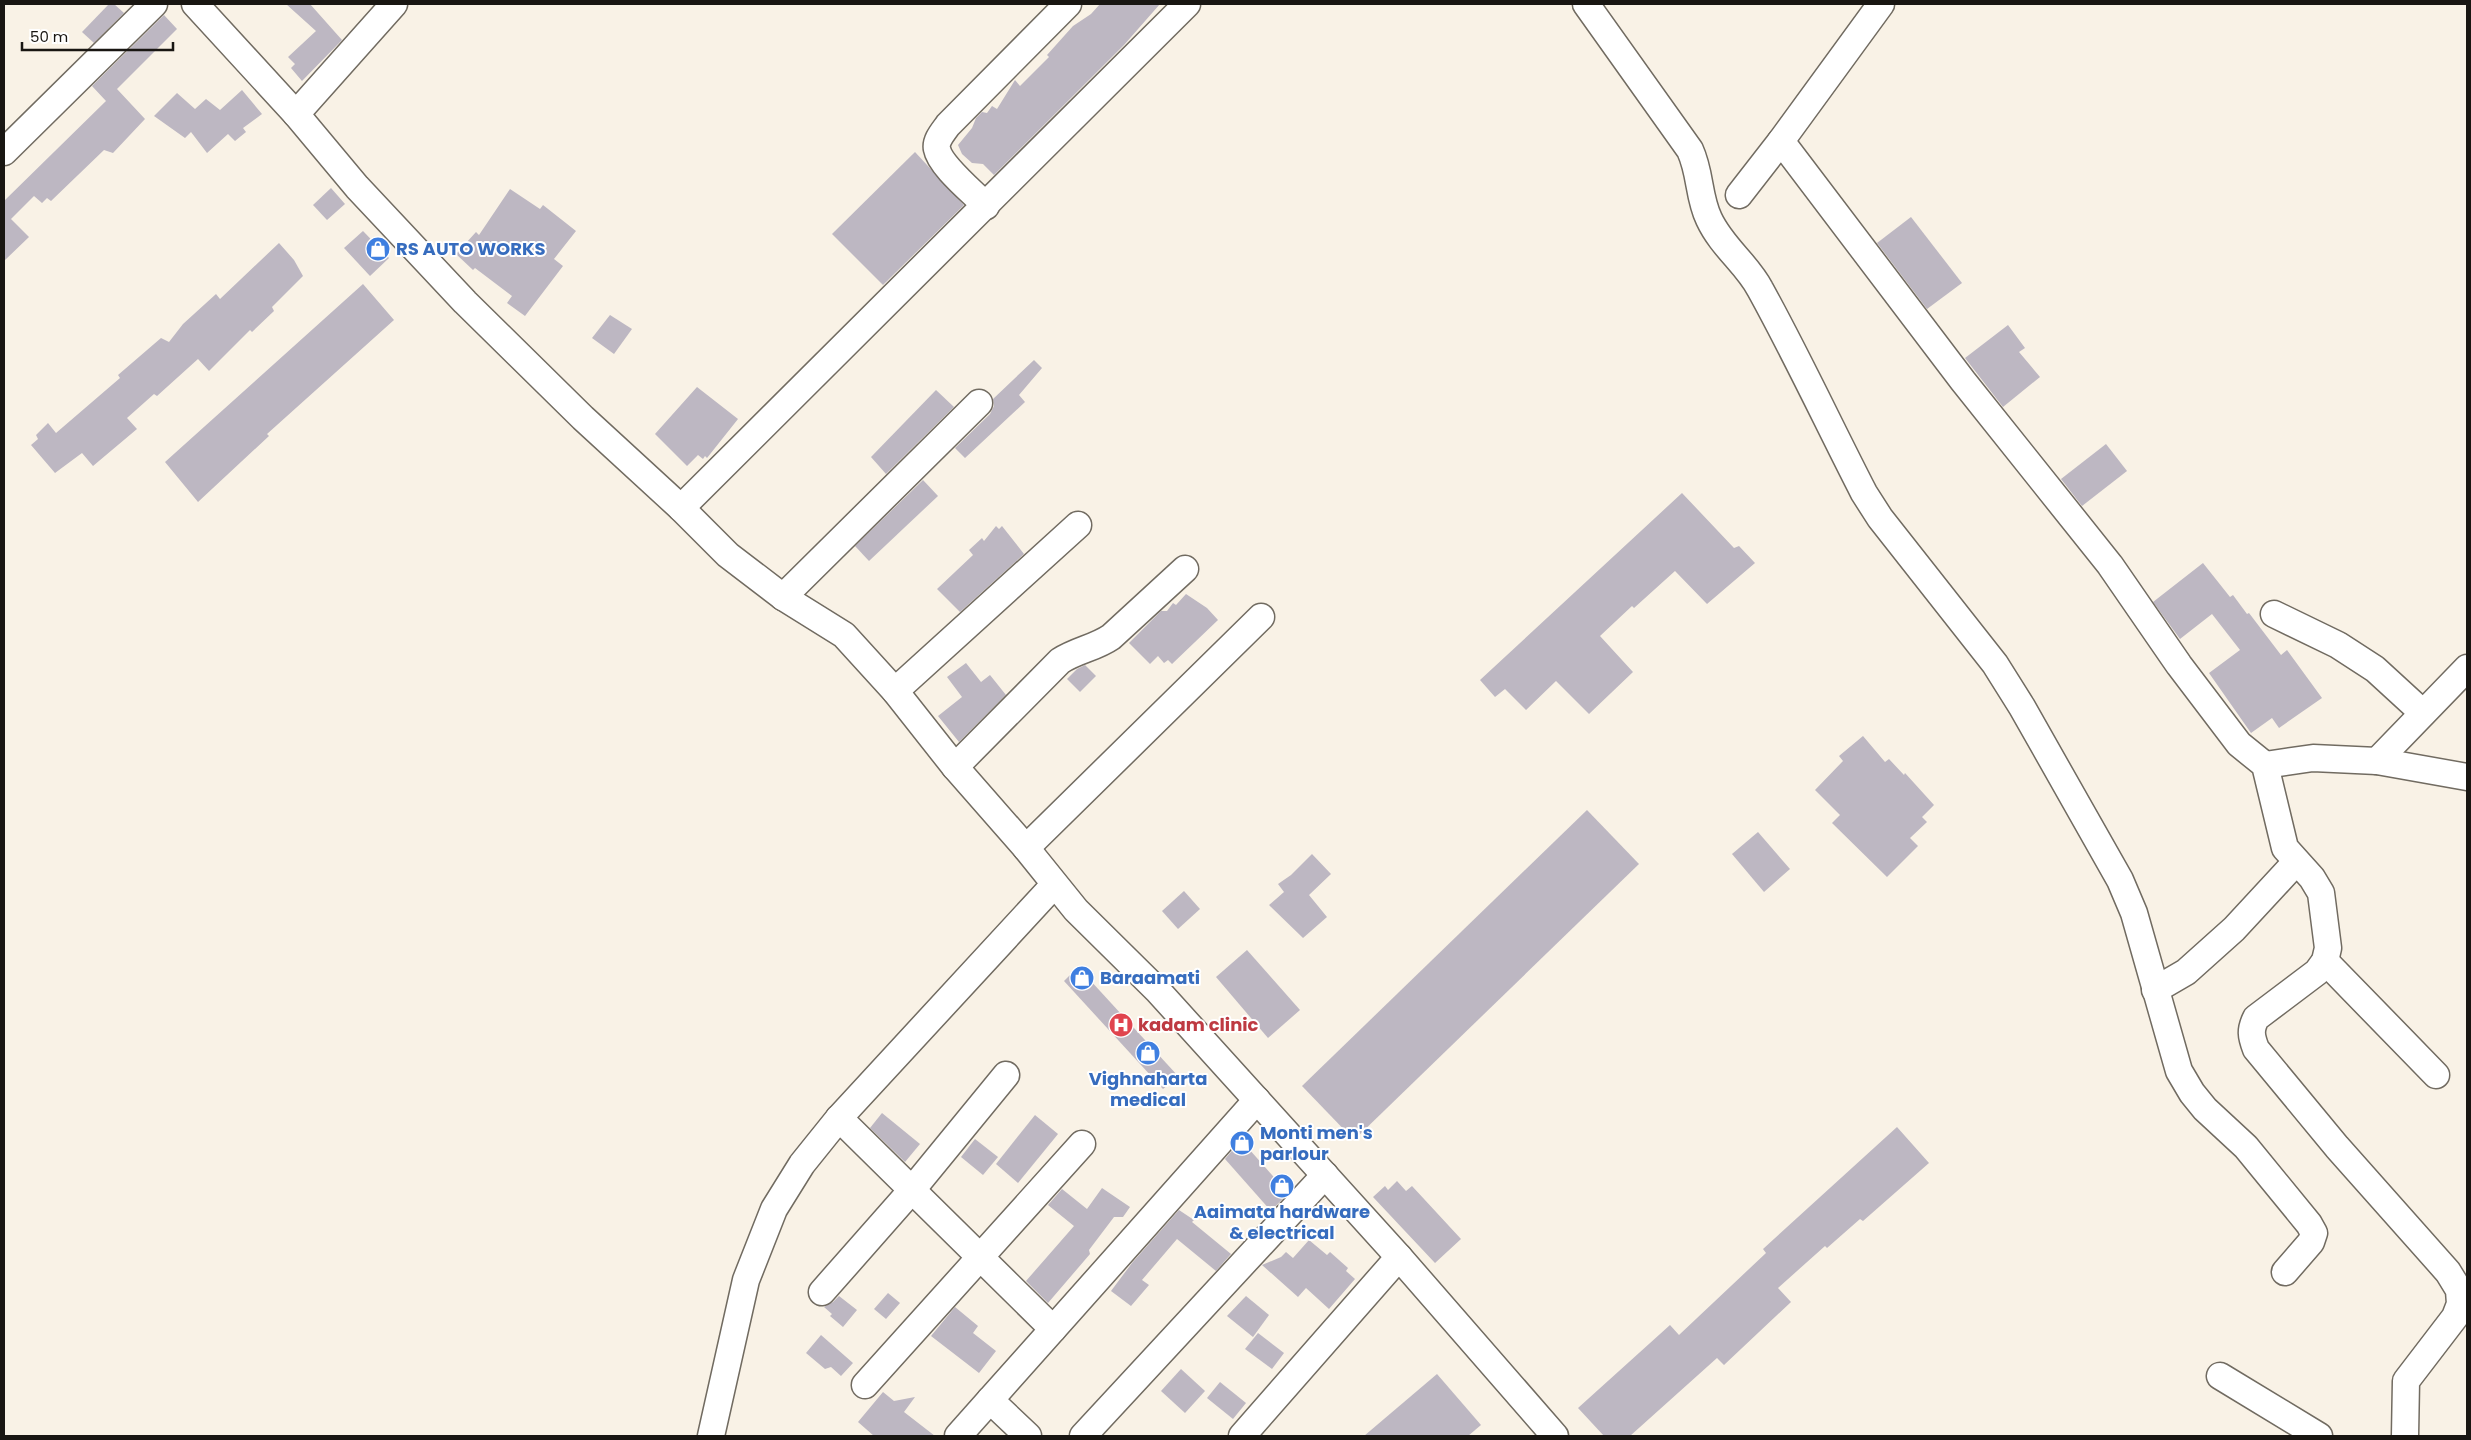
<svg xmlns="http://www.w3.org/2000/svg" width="2471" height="1440" viewBox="0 0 2471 1440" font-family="Poppins,sans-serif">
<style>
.building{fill:#bdb7c2}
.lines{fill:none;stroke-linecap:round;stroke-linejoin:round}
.minor-casing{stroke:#716b61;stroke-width:29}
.minor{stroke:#fff;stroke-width:26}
.labels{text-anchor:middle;stroke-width:4;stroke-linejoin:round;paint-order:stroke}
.shop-label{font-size:18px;font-weight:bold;fill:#366cbe;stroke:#fff;text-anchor:start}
.health-label{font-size:18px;font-weight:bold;fill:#be3a42;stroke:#fff;text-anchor:start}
</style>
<rect width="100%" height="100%" fill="#f9f2e6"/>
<g class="building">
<polygon points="109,4 114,4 124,13 94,43 82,32"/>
<polygon points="286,4 310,4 342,40 302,81 291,68 295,64 288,57 316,31"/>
<polygon points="1100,4 1160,4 1124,45 994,175 983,164 972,163 962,154 958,145 972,128 976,118 982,112 987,113 992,106 997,109 1015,80 1020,86 1049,57 1047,55 1073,26 1091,14"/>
<polygon points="164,15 177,29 117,89 145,119 113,153 104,150 51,201 47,198 42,203 34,196 11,219 29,237 4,261 4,201 106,101 92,86"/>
<polygon points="242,90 262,114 243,128 246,132 235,141 228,134 207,153 191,132 185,138 154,116 177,93 195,109 206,99 220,110"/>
<polygon points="915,152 964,205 883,285 832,234"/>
<polygon points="331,188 345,204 327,220 313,205"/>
<polygon points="510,189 540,209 543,205 576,231 554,259 563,266 525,316 507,303 512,296 475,268 473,270 456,254 476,232 479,235"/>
<polygon points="1911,217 1962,283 1927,309 1877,243"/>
<polygon points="363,231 389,258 370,276 344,248"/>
<polygon points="279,243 294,260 303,276 272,307 274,311 252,332 250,330 209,371 198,359 157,396 154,394 127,418 137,429 93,466 82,453 55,473 31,445 38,439 36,435 48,423 56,433 120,378 118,375 161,338 169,342 183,324 216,294 220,299"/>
<polygon points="363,284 394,320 267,434 269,436 198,502 165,462"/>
<polygon points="610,315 632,329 614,354 592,338"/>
<polygon points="2008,325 2025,348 2019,352 2040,377 2003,407 1965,358"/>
<polygon points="1034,360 1042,368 1019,395 1025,402 965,458 955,448 990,414 994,406 993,399"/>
<polygon points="697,387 738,419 707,458 705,456 703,459 698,455 687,466 655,434"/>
<polygon points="936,390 954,407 886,474 871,457"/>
<polygon points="2106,444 2127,471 2082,506 2061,479"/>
<polygon points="923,480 938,496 869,561 855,546"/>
<polygon points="1682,493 1734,548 1739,546 1755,563 1707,604 1675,571 1634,608 1632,606 1600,636 1633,672 1589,714 1556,681 1526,710 1505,689 1495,697 1480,680"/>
<polygon points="996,526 999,529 1002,526 1024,554 960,612 937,589 973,555 969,550 982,538 984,541"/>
<polygon points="2203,563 2230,597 2233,595 2247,614 2249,613 2281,655 2287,650 2322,698 2279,728 2272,718 2251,733 2209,673 2240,650 2212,614 2180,639 2153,602"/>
<polygon points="1186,594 1207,608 1218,620 1172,664 1168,660 1164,663 1158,656 1150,664 1129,643 1161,611 1167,611 1173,603 1176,605"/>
<polygon points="966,663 981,682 990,675 1006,695 959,742 938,716 962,697 947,677"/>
<polygon points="1085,665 1096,676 1080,692 1067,679 1077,669"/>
<polygon points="1863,736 1885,762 1889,759 1904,775 1905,773 1934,805 1922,817 1927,822 1910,838 1918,846 1887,877 1832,823 1840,815 1815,790 1843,761 1839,756"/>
<polygon points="1587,810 1639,864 1354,1140 1302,1086"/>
<polygon points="1758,832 1790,869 1764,892 1732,854"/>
<polygon points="1312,854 1331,874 1309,895 1327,917 1303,938 1269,905 1284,892 1278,884 1291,875"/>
<polygon points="1184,891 1200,909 1178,929 1162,911"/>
<polygon points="1247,950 1300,1010 1268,1038 1216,977"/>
<polygon points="1078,967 1178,1076 1163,1089 1064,981"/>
<polygon points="882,1113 920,1144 905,1162 870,1128"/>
<polygon points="1035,1115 1058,1134 1018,1183 996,1164"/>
<polygon points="1897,1127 1929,1163 1863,1221 1860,1219 1827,1248 1825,1246 1778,1288 1791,1302 1724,1365 1717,1358 1630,1436 1604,1436 1578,1408 1670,1325 1679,1335 1766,1253 1763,1249"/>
<polygon points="975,1139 998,1157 983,1175 961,1157"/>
<polygon points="1241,1140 1288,1193 1271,1211 1225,1159"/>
<polygon points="1397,1181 1406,1191 1412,1186 1461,1239 1435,1263 1373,1197 1385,1186 1388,1190"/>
<polygon points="1102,1188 1130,1207 1123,1217 1114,1217 1089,1250 1090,1254 1048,1303 1026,1281 1074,1226 1048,1205 1062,1189 1087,1209"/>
<polygon points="1179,1210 1194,1220 1192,1222 1231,1254 1216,1271 1177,1239 1142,1280 1149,1285 1131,1306 1111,1291 1132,1263"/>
<polygon points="1309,1240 1327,1255 1330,1252 1348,1268 1346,1271 1355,1279 1329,1309 1306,1288 1298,1297 1262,1265 1281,1257 1286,1252 1293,1258"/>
<polygon points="888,1293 900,1303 886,1319 874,1309"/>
<polygon points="839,1296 857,1310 843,1327 830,1316 832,1314 824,1307 833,1302"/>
<polygon points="1246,1296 1269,1315 1253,1337 1227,1316"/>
<polygon points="955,1307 978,1326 973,1333 996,1351 979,1373 931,1336"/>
<polygon points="1258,1333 1284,1353 1272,1369 1245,1349"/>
<polygon points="821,1335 853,1363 841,1376 831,1367 825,1369 806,1353"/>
<polygon points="1181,1369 1205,1391 1185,1413 1161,1391"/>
<polygon points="1437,1374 1481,1425 1468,1436 1364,1436"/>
<polygon points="1220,1382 1246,1403 1233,1419 1207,1398"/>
<polygon points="883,1392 894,1401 915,1397 904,1412 935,1436 874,1436 858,1422"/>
</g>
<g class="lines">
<defs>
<g id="minor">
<polyline points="195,4 296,114 357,187 465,302 583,418 681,508 728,555 783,597 844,635 895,691 955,767 1026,848 1076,910 1158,991 1399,1257 1555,1436"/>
<path d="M1586,4L1690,150C1701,174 1698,196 1709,219C1722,247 1747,264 1760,289C1797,356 1829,425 1864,493L1880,518L1995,664L2022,707L2120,880L2134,913L2179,1071L2192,1093L2205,1109L2246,1147L2309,1224L2314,1233L2311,1242L2285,1272"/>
<polyline points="296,114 394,4"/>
<path d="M1781,141L1963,381L2110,565L2179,665L2239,744L2265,765L2285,848L2312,878L2321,893L2328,948L2325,961L2317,972L2256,1018C2250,1030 2251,1036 2256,1049L2337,1147L2448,1272L2459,1290L2460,1304L2455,1317L2406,1381L2405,1436"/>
<polyline points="4,152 154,4"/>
<polyline points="1739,195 1781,141 1881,4"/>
<path d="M986,206C974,193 940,166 937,149C935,141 943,132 948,125L1068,4"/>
<polyline points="681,508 1187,4"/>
<polyline points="783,597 979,403"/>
<polyline points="2274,614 2338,645 2375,669 2423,713"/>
<polyline points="895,691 1078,525"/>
<polyline points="2377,761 2467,668"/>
<polyline points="2265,765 2313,758 2377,761 2467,777"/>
<path d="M955,767L1060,661C1077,650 1095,648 1111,637L1185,569"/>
<polyline points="1026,848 1261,617"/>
<polyline points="2325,961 2436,1075"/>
<polyline points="2155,990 2186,972 2234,929 2296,862"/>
<polyline points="839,1118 1053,1329"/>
<polyline points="822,1292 911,1191 1006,1075"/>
<polyline points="2220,1376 2319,1436"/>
<polyline points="865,1385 1082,1144"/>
<polyline points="711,1436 746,1280 774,1209 802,1164 839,1118 1054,885"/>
<polyline points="958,1436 990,1400"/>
<polyline points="1028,1436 990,1400 1257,1100"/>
<polyline points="1083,1436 1325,1175"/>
<polyline points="1242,1436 1399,1257"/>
</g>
</defs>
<use href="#minor" class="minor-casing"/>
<use href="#minor" class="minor"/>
</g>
<defs>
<symbol id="shop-disc" viewBox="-11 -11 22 22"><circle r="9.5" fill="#3f7fe0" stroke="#fff"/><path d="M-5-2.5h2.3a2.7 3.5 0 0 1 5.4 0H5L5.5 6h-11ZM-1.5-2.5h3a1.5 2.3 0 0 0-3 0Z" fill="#fff"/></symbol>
<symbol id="hospital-disc" viewBox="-11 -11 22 22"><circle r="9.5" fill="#e0444e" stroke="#fff"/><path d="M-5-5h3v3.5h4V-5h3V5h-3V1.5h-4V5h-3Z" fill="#fff"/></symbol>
</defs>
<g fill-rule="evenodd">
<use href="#shop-disc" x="364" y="235" width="28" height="28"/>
<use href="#shop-disc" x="1068" y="964" width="28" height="28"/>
<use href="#hospital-disc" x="1107" y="1011" width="28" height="28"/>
<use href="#shop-disc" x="1134" y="1039" width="28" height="28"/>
<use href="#shop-disc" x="1228" y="1129" width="28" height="28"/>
<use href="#shop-disc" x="1268" y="1172" width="28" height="28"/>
</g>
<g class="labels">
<g class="shop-label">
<text x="396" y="255">RS AUTO WORKS</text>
<text x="1100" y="984">Baraamati</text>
<text x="1148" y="1085" text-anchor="middle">Vighnaharta<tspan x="1148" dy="21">medical</tspan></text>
<text x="1260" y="1139">Monti men's<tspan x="1260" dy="21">parlour</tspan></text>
<text x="1282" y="1218" text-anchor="middle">Aaimata hardware<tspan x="1282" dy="21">&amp; electrical</tspan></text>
</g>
<g class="health-label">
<text x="1138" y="1031">kadam clinic</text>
</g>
</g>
<rect width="2471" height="1440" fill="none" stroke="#191612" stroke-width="10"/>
<path d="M22 42v8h151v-8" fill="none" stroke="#191612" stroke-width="2.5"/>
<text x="30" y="42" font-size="15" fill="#191612" stroke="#ffffff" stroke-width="4" paint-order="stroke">50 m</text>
</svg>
